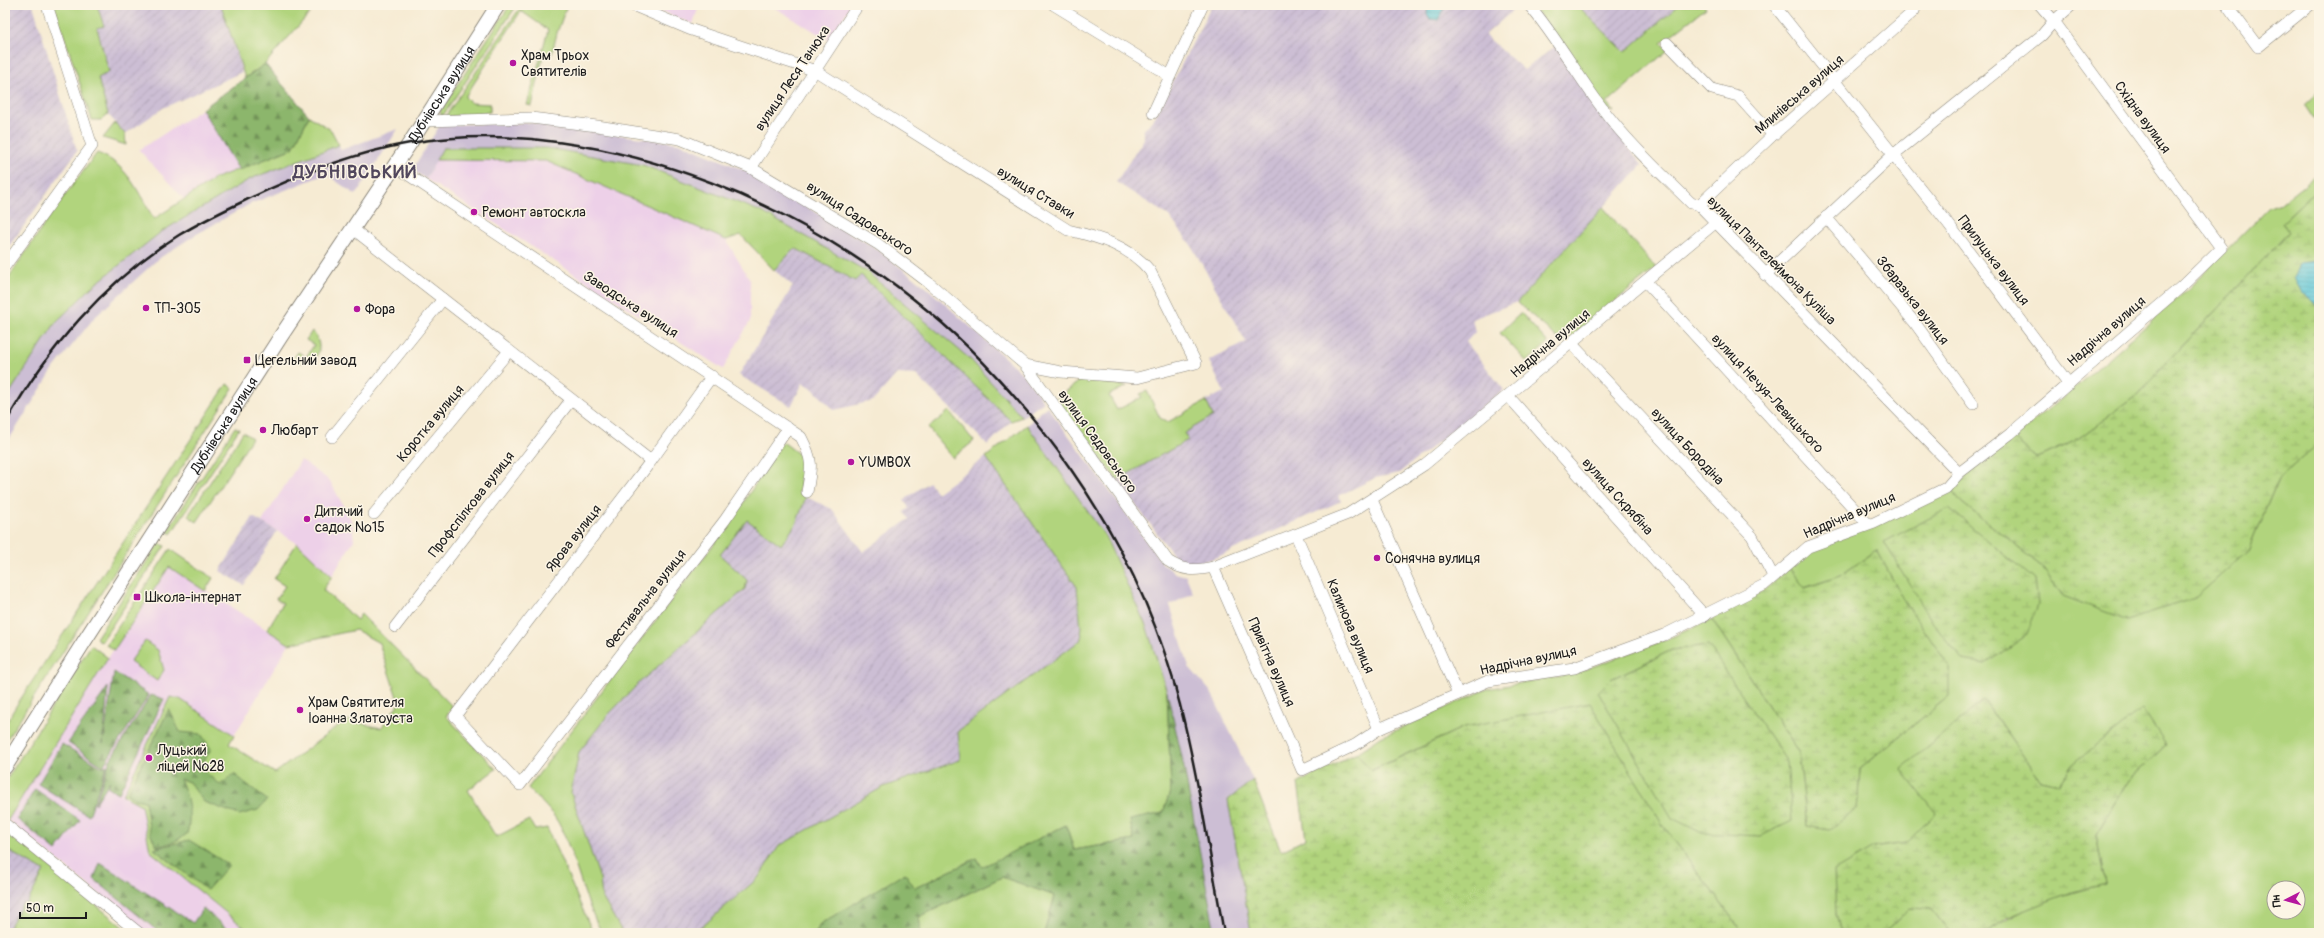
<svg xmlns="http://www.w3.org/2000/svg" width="2324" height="938" viewBox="0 0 2324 938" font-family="Pangolin,sans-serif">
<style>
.built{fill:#edd0e8}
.industrial{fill:url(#industrial-furrows)}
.railway{fill:#ccbed4}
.green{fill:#b1d47d;stroke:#66784c;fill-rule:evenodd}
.forest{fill:url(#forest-firs);stroke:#546944}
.wetland{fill:url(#wetland-marsh);stroke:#66784c}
.water{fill:url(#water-rules);stroke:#3c717a}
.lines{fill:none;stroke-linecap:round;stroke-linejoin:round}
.minor-casing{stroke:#898478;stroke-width:12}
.major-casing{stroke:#898478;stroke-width:16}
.minor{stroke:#fff;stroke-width:11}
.major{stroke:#fff;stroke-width:14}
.rail{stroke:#1c1c1c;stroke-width:2.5}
.poi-dot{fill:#b5179e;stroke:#fcf5e5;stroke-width:1.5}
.labels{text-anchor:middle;stroke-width:3;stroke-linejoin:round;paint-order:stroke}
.poi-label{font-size:14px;fill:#1c1c1c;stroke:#fcf5e5;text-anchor:start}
.street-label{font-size:14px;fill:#1c1c1c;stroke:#fcf5e5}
.district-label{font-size:18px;font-weight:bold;letter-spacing:1px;fill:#51475d;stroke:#fcf5e5}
</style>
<defs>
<pattern id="industrial-furrows" width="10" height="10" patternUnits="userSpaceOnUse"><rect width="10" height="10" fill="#ccbed4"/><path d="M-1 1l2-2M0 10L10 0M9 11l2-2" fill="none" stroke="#afa3b5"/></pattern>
<pattern id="forest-firs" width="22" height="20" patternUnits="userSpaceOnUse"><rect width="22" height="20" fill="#8cb66c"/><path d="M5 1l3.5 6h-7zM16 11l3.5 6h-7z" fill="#729358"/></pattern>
<pattern id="wetland-marsh" width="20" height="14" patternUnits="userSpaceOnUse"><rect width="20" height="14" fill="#b1d47d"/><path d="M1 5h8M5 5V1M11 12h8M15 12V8" fill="none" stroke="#98b56b"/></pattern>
<pattern id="water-rules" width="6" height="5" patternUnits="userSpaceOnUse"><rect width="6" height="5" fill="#5dc6d7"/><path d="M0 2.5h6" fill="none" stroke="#50aab8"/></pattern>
</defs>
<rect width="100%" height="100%" fill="#fcf5e5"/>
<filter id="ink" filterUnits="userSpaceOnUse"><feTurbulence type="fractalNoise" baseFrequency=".025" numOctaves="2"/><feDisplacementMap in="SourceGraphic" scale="8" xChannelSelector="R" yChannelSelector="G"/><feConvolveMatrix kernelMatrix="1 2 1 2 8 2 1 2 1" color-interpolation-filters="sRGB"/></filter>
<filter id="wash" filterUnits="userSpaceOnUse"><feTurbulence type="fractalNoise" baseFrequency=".012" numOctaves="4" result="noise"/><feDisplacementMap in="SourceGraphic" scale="16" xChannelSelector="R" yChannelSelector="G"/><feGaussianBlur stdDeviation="0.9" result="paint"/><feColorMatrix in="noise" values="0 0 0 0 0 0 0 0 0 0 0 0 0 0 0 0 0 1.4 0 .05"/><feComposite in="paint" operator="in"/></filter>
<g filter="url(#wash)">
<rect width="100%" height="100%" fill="#f6ebd3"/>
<g class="built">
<polygon points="646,5 699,5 693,24"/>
<polygon points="770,5 851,5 829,40"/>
<polygon points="202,109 239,170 216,178 185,200 139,150"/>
<polygon points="436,160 545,161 726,240 750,280 750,321 723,369 426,179"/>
<polygon points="301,460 330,481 352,522 354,540 332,576 297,543 262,522"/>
<polygon points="169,567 289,644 229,744 467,896 490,933 147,933 8,820 108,658"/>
</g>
<g class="industrial">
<polygon points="5,5 33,5 77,151 5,252"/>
<polygon points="97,5 221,5 242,72 163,108 125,134 108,114 98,78 109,72 97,28"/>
<polygon points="1212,5 1428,5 1427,14 1449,5 1519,5 1485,35 1524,70 1557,45 1606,117 1642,165 1517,302 1472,319 1475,332 1466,342 1504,390 1399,473 1375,478 1338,496 1341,501 1215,558 1194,564 1177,560 1117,480 1187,440 1184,433 1213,416 1206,401 1224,392 1209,361 1246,342 1191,245 1169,216 1116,182 1144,139 1143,131 1155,117"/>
<polygon points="1577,5 1679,5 1625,52"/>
<polygon points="794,248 855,281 861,275 1011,421 988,445 916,375 897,374 873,401 834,410 811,387 803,383 791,406 739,375 793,286 774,270"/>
<polygon points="986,457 1077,587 1083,639 958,731 960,760 883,787 779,846 758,878 704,925 689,933 623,933 602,897 600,879 571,793 579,752 608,715 639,683 746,580 720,555 747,520 796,524 806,497 832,509 863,552 909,519 904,512 909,508 904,500 929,482 937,493"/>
<polygon points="253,517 277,531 244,585 220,571"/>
<polygon points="12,835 130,933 5,933 5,848"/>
</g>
<g class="railway">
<polygon points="531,123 679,143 749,172 875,248 926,287 1024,375 1044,402 1022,417 971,360 866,271 547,148 443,148 426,179 412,170 440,125"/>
<polygon points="398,129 356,195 326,174 250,204 195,235 158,259 94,318 54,368 5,446 5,400 56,322 93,286 161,232 250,179 339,145 341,150"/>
<polygon points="1047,406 1163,564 1175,573 1186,576 1193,593 1170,605 1189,667 1211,692 1253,780 1228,800 1251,933 1215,933 1182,757 1167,692 1147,628 1105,536 1027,425"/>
</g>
<g class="green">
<polygon points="54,5 97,5 104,26 97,28 109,72 98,78 108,114 101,120 92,120"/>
<polygon points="221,5 317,5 265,64 245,78"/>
<polygon points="510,5 517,5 442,117 440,111"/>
<polygon points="522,5 567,5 557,33 552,54 544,52 532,106 527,105 548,30 521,11 465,97 471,103 490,104 490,112 445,117"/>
<polygon points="1532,5 1577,5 1625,52 1679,5 1704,5 1706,8 1661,43 1668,50 1607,103 1614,112 1604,107"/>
<polygon points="2319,92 2319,126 2305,105"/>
<path d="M309,116L331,130L339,145L250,179L161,232L93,286L56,322L5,400V283L54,210L97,153C127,163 139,194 154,219L216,178L293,148Z"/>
<polygon points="115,123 125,134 126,145 103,138"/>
<polygon points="443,148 547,148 643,165 762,212 866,271 971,360 1022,417 1011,421 861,275 855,281 795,248 774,270 741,235 726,240 546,161 436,160"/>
<polygon points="2319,173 2319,188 2282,223 2289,232 2136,396 2075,441 2037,458 2013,438 2072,390 2186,291 2269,207 2281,203"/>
<polygon points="1603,207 1656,268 1563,343 1517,302"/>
<polygon points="1521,313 1548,343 1527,362 1500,333"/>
<path d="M312,331C328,349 315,368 292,361L298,352L306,357L314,345L306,340Z"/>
<polygon points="1082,379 1127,386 1109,395 1117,410 1142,397 1140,394 1147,391 1160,418 1168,422 1206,401 1213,416 1184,433 1188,440 1117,480 1055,400"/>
<polygon points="227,384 233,388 5,742 5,725 16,706"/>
<polygon points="949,411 974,441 953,458 928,428"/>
<polygon points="1027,425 1105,536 1147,628 1167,692 1171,789 1163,813 1131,820 1134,840 1074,850 1066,825 982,868 977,858 915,888 905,874 820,924 816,933 689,933 704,925 758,878 779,846 883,787 960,760 958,731 1082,639 1077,587 986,457"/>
<polygon points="235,427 239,429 171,534 167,531"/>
<polygon points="243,432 252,438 197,522 188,516"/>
<path d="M783,442L801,456L802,472L799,493L806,497L796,524L781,545L747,520L720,555L747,580L745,589L639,683L608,715L579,752L571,793L600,879L602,897L623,933H602C583,899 577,862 561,828C554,812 539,800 528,788L730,523Z"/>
<path d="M2319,442V933H1986C2020,908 2063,894 2105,884L2096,834L2129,780L2166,745L2074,763L2059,784L2040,780L1984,700L1936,813L1906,843L1873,848L1836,914L1841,933H1743L1662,824L1464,727L1370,771L1357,753L1381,737L1487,689L1572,674L1663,641L1712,619L1799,753L1807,826L1857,809L1860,769L1949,696L1877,550L1840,576L1804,588L1789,568L1810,552L1951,488L1961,502L2041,566L2063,596L2248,551L2279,477ZM1708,645L1611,679L1672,650ZM2274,888H2298V912H2274Z"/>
<polygon points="159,543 165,546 101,642 96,638"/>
<polygon points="297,543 332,576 323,590 357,620 361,614 453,707 446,716 496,769 468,790 496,837 529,820 535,830 547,828 593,933 251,933 150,851 141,805 123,795 170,697 180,699 234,735 229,744 275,773 346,720 381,728 399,703 379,643 356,630 289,644 267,630 283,603 276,599 285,586 274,579"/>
<polygon points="170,549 213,578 205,591 169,567 114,650 106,645"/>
<polygon points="145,641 158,650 164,670 157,681 130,662"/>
<polygon points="91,645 108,658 8,820 5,818 5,782"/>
<polygon points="5,830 12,835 130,933 6,933 23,903 26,905 44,871 5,849"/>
<polygon points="1002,877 1055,896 1044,933 921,933 919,917"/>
<polygon points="1911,907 1931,908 1950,933 1884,933"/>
</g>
<g class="forest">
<polygon points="265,64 309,116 293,148 239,170 202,109"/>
<polygon points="114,672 149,695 103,766 68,743 108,687 103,744"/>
<polygon points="1167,692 1182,757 1215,933 1044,933 1055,896 1002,877 919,917 921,933 816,933 820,924 905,873 915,888 977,858 982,867 1066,825 1074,850 1134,840 1130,820 1163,813 1171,789"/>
<polygon points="151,695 164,699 119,793 108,787 110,781 95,804 110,760"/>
<path d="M169,709L180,732L201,734L211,749L200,767L220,785L234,774L267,800L258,810L239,815L204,802L189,782L180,779C188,795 192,817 187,834L174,842L157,847L150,833L145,801L135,799L127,794Z"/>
<polygon points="62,744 102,767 107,765 89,816 38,784"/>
<polygon points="35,789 80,820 56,851 17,819"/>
<polygon points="189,840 229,865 207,890 154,849"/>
<polygon points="100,863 193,923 203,908 232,933 160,933 94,879"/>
</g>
<g class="wetland">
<polygon points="2319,188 2319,262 2302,293 2319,307 2319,442 2279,477 2248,551 2195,598 2127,620 2063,596 2041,566 1961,502 1951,488 2013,438 2037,458 2075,441 2136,396 2289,232 2282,223"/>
<polygon points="1949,508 2035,580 2038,604 2027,635 1985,664 1963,660 1935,626 1884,542"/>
<polygon points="1877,550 1903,599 1949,666 1949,696 1860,769 1857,809 1829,830 1807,826 1799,753 1712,619 1766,589 1789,568 1805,588 1840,576"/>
<polygon points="1708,645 1787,762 1792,821 1761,836 1702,833 1672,818 1598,692 1611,679 1672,650"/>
<polygon points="1984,700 2040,780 2059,784 2074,763 2142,709 2166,745 2129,780 2096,834 2105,884 2072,892 2006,918 1986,933 1950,933 1931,908 1911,907 1884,933 1841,933 1836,914 1834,871 1873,848 1906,843 1936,813 1901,769"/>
<polygon points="1590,703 1662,824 1743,933 1251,933 1228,800 1253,780 1281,851 1306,839 1298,783 1357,753 1371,771 1464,727"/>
</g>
<g class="water">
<polygon points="1428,5 1449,5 1445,7 1438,20 1430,19 1427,14"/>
<polygon points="2318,261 2319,262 2319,307 2302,293 2294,278 2300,263"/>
</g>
</g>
<g filter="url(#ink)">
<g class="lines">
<defs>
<g id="minor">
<path d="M632,5L689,29L816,71L1068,230C1098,237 1130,246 1150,271L1196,363L1137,378L1061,372L1025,365"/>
<polyline points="1054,5 1170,76"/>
<path d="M1529,5C1559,40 1580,81 1609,117C1633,148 1663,175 1691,203L1699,205L1959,473"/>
<polyline points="1774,5 1947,222 2069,384"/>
<polyline points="2227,5 2258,47 2310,5"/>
<polyline points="1667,43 1712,89 1738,96 1773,135"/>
<polyline points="1153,113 1203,5"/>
<path d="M424,121L531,118L597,126L680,139L751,168L878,244L929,283L1025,365L1168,561C1183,571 1195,571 1213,567L1348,514L1424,465L1715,223"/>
<path d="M395,166L801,437C813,460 812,466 807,492"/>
<polyline points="751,168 858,5"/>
<polyline points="1699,205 1773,135 1914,11 1916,5"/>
<polyline points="1826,217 1915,323 1973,404"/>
<polyline points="353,229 651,461"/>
<polyline points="5,266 92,146 47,5"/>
<polyline points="1765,275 1893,155 2042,35 2054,21 2072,5"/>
<polyline points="1646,282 1868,524"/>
<polyline points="1572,344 1752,536 1773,576"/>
<polyline points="712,376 651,461 455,716 520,785 725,520 788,428"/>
<polyline points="1509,397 1705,616"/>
<polyline points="332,437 443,299"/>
<polyline points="1372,500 1458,694"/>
<polyline points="374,514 509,351"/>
<polyline points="1296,535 1379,729"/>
<polyline points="1213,567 1302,770 1355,745 1379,729 1488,681 1574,668 1664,635 1764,585 1808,547 1874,523 1946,488 1959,473 2010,434 2181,287 2221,248 2054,21 2040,5"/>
<polyline points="395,627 571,400"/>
<polyline points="5,824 139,933"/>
</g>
<g id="major">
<path id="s1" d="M5,767L87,637L281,336L410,143L498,5"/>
</g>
</defs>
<use href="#minor" class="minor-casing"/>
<use href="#major" class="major-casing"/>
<use href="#minor" class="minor"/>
<use href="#major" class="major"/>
<path class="rail" d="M5,424C46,350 106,280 179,235C199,223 221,212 242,202C295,176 352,153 410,143C607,111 830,212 969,348C1007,386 1042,427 1072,471C1121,541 1159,622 1180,705C1199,780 1210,857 1224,933"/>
</g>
</g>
<g class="poi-dot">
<circle cx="513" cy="63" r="4"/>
<circle cx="474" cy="212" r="4"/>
<circle cx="146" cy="308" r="4"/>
<circle cx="357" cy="309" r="4"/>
<rect x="243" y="356" width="8" height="8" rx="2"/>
<circle cx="263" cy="430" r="4"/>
<circle cx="851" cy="462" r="4"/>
<circle cx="307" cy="519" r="4"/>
<circle cx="1377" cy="558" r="4"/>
<rect x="133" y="593" width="8" height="8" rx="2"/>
<circle cx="300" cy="710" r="4"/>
<circle cx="149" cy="758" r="4"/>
</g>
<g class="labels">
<g class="poi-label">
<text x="521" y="60">Храм Трьох<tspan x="521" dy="16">Святителів</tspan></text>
<text x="482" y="217">Ремонт автоскла</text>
<text x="154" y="313">ТП-305</text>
<text x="365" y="314">Фора</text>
<text x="255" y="365">Цегельний завод</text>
<text x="271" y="435">Любарт</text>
<text x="859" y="467">YUMBOX</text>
<text x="315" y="516">Дитячий<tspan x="315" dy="16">садок №15</tspan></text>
<text x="1385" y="563">Сонячна вулиця</text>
<text x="145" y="602">Школа-інтернат</text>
<text x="308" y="707">Храм Святителя<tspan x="308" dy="16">Іоанна Златоуста</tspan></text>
<text x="157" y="755">Луцький<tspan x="157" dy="16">ліцей №28</tspan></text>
</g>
<g class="street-label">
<text transform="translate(792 78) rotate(-56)" y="5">вулиця Леся Танюка</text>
<text dy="5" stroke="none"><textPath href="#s1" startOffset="802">Дубнівська вулиця</textPath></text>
<text transform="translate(1799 94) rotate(-41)" y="5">Млинівська вулиця</text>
<text transform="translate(2143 117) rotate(54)" y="5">Східна вулиця</text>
<text transform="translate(1036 192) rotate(31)" y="5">вулиця Ставки</text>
<text transform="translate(860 218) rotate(33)" y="5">вулиця Садовського</text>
<text transform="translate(1772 260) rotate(45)" y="5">вулиця Пантелеймона Куліша</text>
<text transform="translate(1994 260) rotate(53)" y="5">Прилуцька вулиця</text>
<text transform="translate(1913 300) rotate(52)" y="5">Збаразька вулиця</text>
<text transform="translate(631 304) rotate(33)" y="5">Заводська вулиця</text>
<text transform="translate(2106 331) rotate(-41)" y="5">Надрічна вулиця</text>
<text transform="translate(1550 343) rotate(-40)" y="5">Надрічна вулиця</text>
<text transform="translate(1768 393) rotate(47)" y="5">вулиця Нечуя-Левицького</text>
<text transform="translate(430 423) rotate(-50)" y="5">Коротка вулиця</text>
<text dy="5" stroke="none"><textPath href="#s1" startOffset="406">Дубнівська вулиця</textPath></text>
<text transform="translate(1098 441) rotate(54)" y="5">вулиця Садовського</text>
<text transform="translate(1688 446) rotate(47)" y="5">вулиця Бородіна</text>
<text transform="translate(1618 496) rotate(48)" y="5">вулиця Скрябіна</text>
<text transform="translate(471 504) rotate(-52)" y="5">Профспілкова вулиця</text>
<text transform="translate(1849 515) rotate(-23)" y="5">Надрічна вулиця</text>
<text transform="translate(573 538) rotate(-52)" y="5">Ярова вулиця</text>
<text transform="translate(645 599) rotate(-52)" y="5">Фестивальна вулиця</text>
<text transform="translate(1351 626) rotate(67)" y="5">Калинова вулиця</text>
<text transform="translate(1528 660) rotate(-12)" y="5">Надрічна вулиця</text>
<text transform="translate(1272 662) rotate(66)" y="5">Привітна вулиця</text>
</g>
<g class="district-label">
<text x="355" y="178">ДУБНІВСЬКИЙ</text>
</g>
</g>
<rect width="2324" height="938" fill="none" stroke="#fcf5e5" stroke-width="20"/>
<g transform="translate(2286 900) rotate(264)"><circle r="19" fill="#fcf5e5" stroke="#a29e95"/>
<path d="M0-3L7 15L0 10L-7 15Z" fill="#b5179e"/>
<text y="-6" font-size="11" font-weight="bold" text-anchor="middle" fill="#1c1c1c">Пн</text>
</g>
<path d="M20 912v6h66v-6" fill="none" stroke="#1c1c1c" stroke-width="2"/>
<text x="26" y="912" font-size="12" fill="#1c1c1c" stroke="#fcf5e5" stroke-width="3" paint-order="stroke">50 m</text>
</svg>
